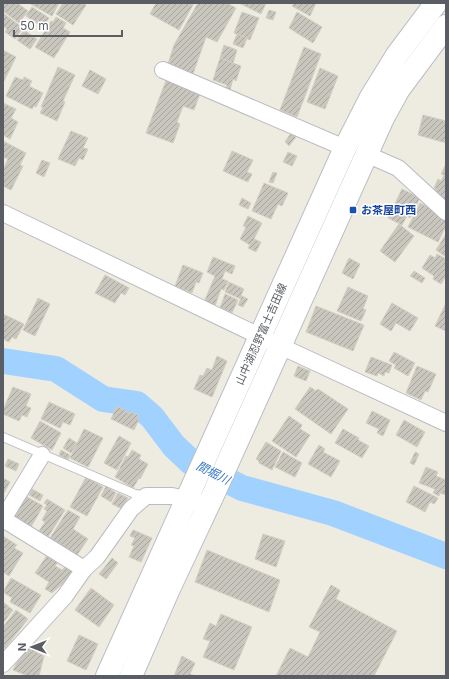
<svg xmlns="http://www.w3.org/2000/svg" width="449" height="679" viewBox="0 0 449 679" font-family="Inter,'Noto Sans JP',sans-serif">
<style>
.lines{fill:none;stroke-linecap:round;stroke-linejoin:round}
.river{stroke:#a1d2ff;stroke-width:26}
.building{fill:url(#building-hatch);stroke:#d4cebf}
.lane-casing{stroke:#b9bcc2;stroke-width:10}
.street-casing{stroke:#b9bcc2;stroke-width:18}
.secondary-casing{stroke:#babec5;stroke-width:24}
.lane{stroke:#fff;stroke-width:8}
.street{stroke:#fff;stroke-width:16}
.secondary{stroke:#fff;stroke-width:22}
.transit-dot{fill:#1a4fb4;stroke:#fff;stroke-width:1.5}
.labels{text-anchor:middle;stroke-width:3;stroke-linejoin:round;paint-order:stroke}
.transit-label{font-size:11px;font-weight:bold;fill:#164399;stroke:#fff;text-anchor:start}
.street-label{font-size:11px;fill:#5a5e64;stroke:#fff}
.water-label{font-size:12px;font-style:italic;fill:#3776c4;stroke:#fff}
</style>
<defs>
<pattern id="building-hatch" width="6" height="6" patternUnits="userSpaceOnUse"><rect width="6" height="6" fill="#c9c6be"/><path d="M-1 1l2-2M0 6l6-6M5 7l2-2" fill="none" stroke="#a6a49e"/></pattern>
</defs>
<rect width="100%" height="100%" fill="#eeece1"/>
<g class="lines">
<polyline class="river" points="3,361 56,369 103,399 137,404 152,417 174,446 191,462 242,488 333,513 446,556"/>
</g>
<g class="building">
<polygon points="3,3 17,3 28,11 19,23 3,11"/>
<polygon points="29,3 59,3 52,16"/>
<polygon points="63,3 84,3 86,5 73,25 56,14"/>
<polygon points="156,3 194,3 179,30 150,14"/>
<polygon points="198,3 227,3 236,8 217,42 206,37 193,74 168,64 174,45"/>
<polygon points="239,3 266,3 261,14"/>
<polygon points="294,3 316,3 310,16 292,6"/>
<polygon points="32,7 49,18 43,27 26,16"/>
<polygon points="269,10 276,12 273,20 266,18"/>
<polygon points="242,12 259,18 250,40 234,33"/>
<polygon points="297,12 322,27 313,43 289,28"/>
<polygon points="3,13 23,28 15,39 5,32 7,29 3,26"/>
<polygon points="56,17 66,23 63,28 70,32 54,58 35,47 51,21 53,22"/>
<polygon points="24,30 37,39 30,49 17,40"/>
<polygon points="237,34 247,38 243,48 233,44"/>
<polygon points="224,45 237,50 233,63 220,58"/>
<polygon points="304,47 321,54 297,117 280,110"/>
<polygon points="3,50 16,57 3,83"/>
<polygon points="220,58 241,66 236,81 233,79 230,90 225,89 227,85 213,80"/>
<polygon points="58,67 75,75 63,101 65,102 57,121 40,113 43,107 41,107"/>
<polygon points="320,68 338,76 325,109 307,102"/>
<polygon points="90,70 106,79 98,94 82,86"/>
<polygon points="15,77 23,80 24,77 32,81 29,86 43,93 36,107 34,106 32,109 6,96"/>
<polygon points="167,78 201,91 194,110 183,106 177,122 180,124 173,143 146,133"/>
<polygon points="3,103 16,109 11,118 18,122 10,139 3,135"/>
<polygon points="423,115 446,121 446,143 418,135"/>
<polygon points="71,131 88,138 83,148 88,149 83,160 79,158 75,166 58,159"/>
<polygon points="291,133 296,137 289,146 285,142"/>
<polygon points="3,141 26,153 20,165 23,166 11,190 3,186 3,169 8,159 3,157"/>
<polygon points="232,151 253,160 247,172 252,174 248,182 223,171"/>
<polygon points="288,152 297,156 292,166 283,162"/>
<polygon points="42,160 50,163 44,177 36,173"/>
<polygon points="446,164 446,200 433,194 436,189 434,188 438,179 441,181 444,175 441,174"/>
<polygon points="273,172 277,173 273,183 269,182"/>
<polygon points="264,183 288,193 282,206 278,204 271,219 252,211"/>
<polygon points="402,189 420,198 410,218 407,216 402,225 388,218"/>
<polygon points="242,198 251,203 248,209 239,205"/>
<polygon points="420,203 440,213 446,220 446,226 438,242 408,227"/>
<polygon points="248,216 262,223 254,239 261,242 256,252 248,248 250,245 240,239 246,227 243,226"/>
<polygon points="399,224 414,236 395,262 380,251"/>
<polygon points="446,234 446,257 436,250"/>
<polygon points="437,254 446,259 446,276 441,284 433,279 434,276 422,268 430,255 435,258"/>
<polygon points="213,257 235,266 232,274 225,271 222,279 228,281 224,290 221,289 215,306 204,302 215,276 207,272"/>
<polygon points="349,258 360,264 353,279 342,273"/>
<polygon points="183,265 203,273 199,283 196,282 192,293 175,286"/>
<polygon points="414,271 425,278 422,283 410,276"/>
<polygon points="105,275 129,288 125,295 121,293 115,303 95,293"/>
<polygon points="229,282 244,289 241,295 242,296 241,299 225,292"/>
<polygon points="348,287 368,296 363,309 366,310 361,321 337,311"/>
<polygon points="225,294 238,300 232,313 220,308"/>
<polygon points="242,296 248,299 243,307 238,305"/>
<polygon points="38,298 50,304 35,336 23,330"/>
<polygon points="392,303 418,318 410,331 396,323 391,331 380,324"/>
<polygon points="446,303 446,331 435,326"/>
<polygon points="316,306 364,325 353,351 306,332"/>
<polygon points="3,314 24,324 16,339 12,337 9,342 3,339"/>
<polygon points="394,352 415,363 408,376 394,368 396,365 389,361"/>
<polygon points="217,356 227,361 212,397 194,389 200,375 203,376 207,368 212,370"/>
<polygon points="371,357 392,365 389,373 385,372 384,376 378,373 377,376 365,372"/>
<polygon points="298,366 310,371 306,381 294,376"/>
<polygon points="417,366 436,374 428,392 425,391 421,400 406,393"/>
<polygon points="13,387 31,394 26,406 31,408 27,417 22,415 19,421 3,414 3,410"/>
<polygon points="310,387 316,391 318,389 348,409 331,434 295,409"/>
<polygon points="49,402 75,414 70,425 63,422 60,428 41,419"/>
<polygon points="117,406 126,411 126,412 130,414 130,412 138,415 137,418 139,419 134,430 111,419"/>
<polygon points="372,411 390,420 383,436 377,433 379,429 366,423"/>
<polygon points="289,416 302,425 300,429 310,435 296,457 272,441"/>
<polygon points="404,420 425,432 417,447 396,435"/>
<polygon points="40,421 61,433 52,450 31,438"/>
<polygon points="84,429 103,438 88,467 70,458"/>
<polygon points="343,429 359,438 358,440 369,446 362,458 335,443"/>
<polygon points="119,436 131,443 117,470 104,463"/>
<polygon points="69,438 77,443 71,453 63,448"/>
<polygon points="266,442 281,451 272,470 259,463 259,461 256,459"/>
<polygon points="319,445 325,449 323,452 340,461 331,477 308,464"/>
<polygon points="61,450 70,455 68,460 59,455"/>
<polygon points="132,450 141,455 139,459 148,464 140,479 139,478 133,488 115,477 126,456 128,457"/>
<polygon points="283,452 302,463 295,477 275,467"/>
<polygon points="415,452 419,454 414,465 410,463"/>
<polygon points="8,459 19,464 16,471 5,466"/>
<polygon points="426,467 438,472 436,476 446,480 446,495 440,493 439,496 433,493 435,489 419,483"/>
<polygon points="86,477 103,487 87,516 70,507"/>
<polygon points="3,478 10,482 3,495"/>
<polygon points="106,486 116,493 111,502 101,496"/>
<polygon points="414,486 438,498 434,504 430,502 425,512 406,502"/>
<polygon points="32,489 43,495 40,501 29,495"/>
<polygon points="118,493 128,498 122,509 112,504"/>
<polygon points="24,495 43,506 31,527 13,517"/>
<polygon points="47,499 65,510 48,537 39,531 45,522 42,520 47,511 44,509 47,505 44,503"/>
<polygon points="68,510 80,517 73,529 88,539 77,555 50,538"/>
<polygon points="133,530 152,538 141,562 129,557 134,546 131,545 135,538 130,536"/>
<polygon points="263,534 285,541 276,567 255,559"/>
<polygon points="3,536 17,545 14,548 23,553 9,576 3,572"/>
<polygon points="207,550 280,580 269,612 195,582"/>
<polygon points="48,554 59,561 55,566 62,570 65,567 74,573 52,593 45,589 49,582 35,573"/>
<polygon points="112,558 118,563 106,579 99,574"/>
<polygon points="11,578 41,595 30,613 10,602 12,598 3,592"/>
<polygon points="331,585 340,590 336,599 397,631 374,676 276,676 290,648 308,657 320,632 309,627"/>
<polygon points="91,588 114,605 99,627 75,610"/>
<polygon points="3,602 13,610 3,623"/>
<polygon points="16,610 28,619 5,648 3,647 3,627"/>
<polygon points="221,614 252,627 234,670 203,657 210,641 203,639 210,623 216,626"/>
<polygon points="79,635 98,644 86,670 67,661"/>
<polygon points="30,643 38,649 36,652 44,656 39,676 28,676 13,670 18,660"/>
<polygon points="182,656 195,663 190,674 193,675 192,676 174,676"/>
</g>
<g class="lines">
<defs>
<polyline id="lane" points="3,437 135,494 146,496"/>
<g id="street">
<polyline points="163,70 345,148"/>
<polyline points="366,154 398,168 446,212"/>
<polyline points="3,213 280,346 446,423"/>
<polyline points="3,519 84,569"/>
<polyline points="3,519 42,455"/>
<polyline points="3,664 65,596 84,569 97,557 131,509 146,496 172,496 197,502"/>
</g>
<g id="secondary">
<polyline points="107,676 345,148 371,97 397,55 436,3"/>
<polyline points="131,676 168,591 214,493 383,118 399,89 446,26"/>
</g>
</defs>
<use href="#lane" class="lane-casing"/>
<use href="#street" class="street-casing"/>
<use href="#secondary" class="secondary-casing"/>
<use href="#lane" class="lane"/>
<use href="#street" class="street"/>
<use href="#secondary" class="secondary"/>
</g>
<rect class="transit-dot" x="349" y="206" width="8" height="8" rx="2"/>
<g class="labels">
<g class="transit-label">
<text x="361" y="214">お茶屋町西</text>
</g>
<g class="street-label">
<text transform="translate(261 334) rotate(-66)" y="4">山中湖忍野富士吉田線</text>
</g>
<g class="water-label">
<text transform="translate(213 473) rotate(27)" y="4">間堀川</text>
</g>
</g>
<rect width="449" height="679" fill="none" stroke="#5a5e64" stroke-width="8"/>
<g transform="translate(32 647) rotate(270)" stroke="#ffffff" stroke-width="3" paint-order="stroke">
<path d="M0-3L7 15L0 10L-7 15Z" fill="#5a5e64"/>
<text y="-6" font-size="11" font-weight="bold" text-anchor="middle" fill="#5a5e64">N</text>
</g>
<path d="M14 30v6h108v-6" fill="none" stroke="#5a5e64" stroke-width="2"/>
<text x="20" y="30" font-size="12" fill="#5a5e64" stroke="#ffffff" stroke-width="3" paint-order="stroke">50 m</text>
</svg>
